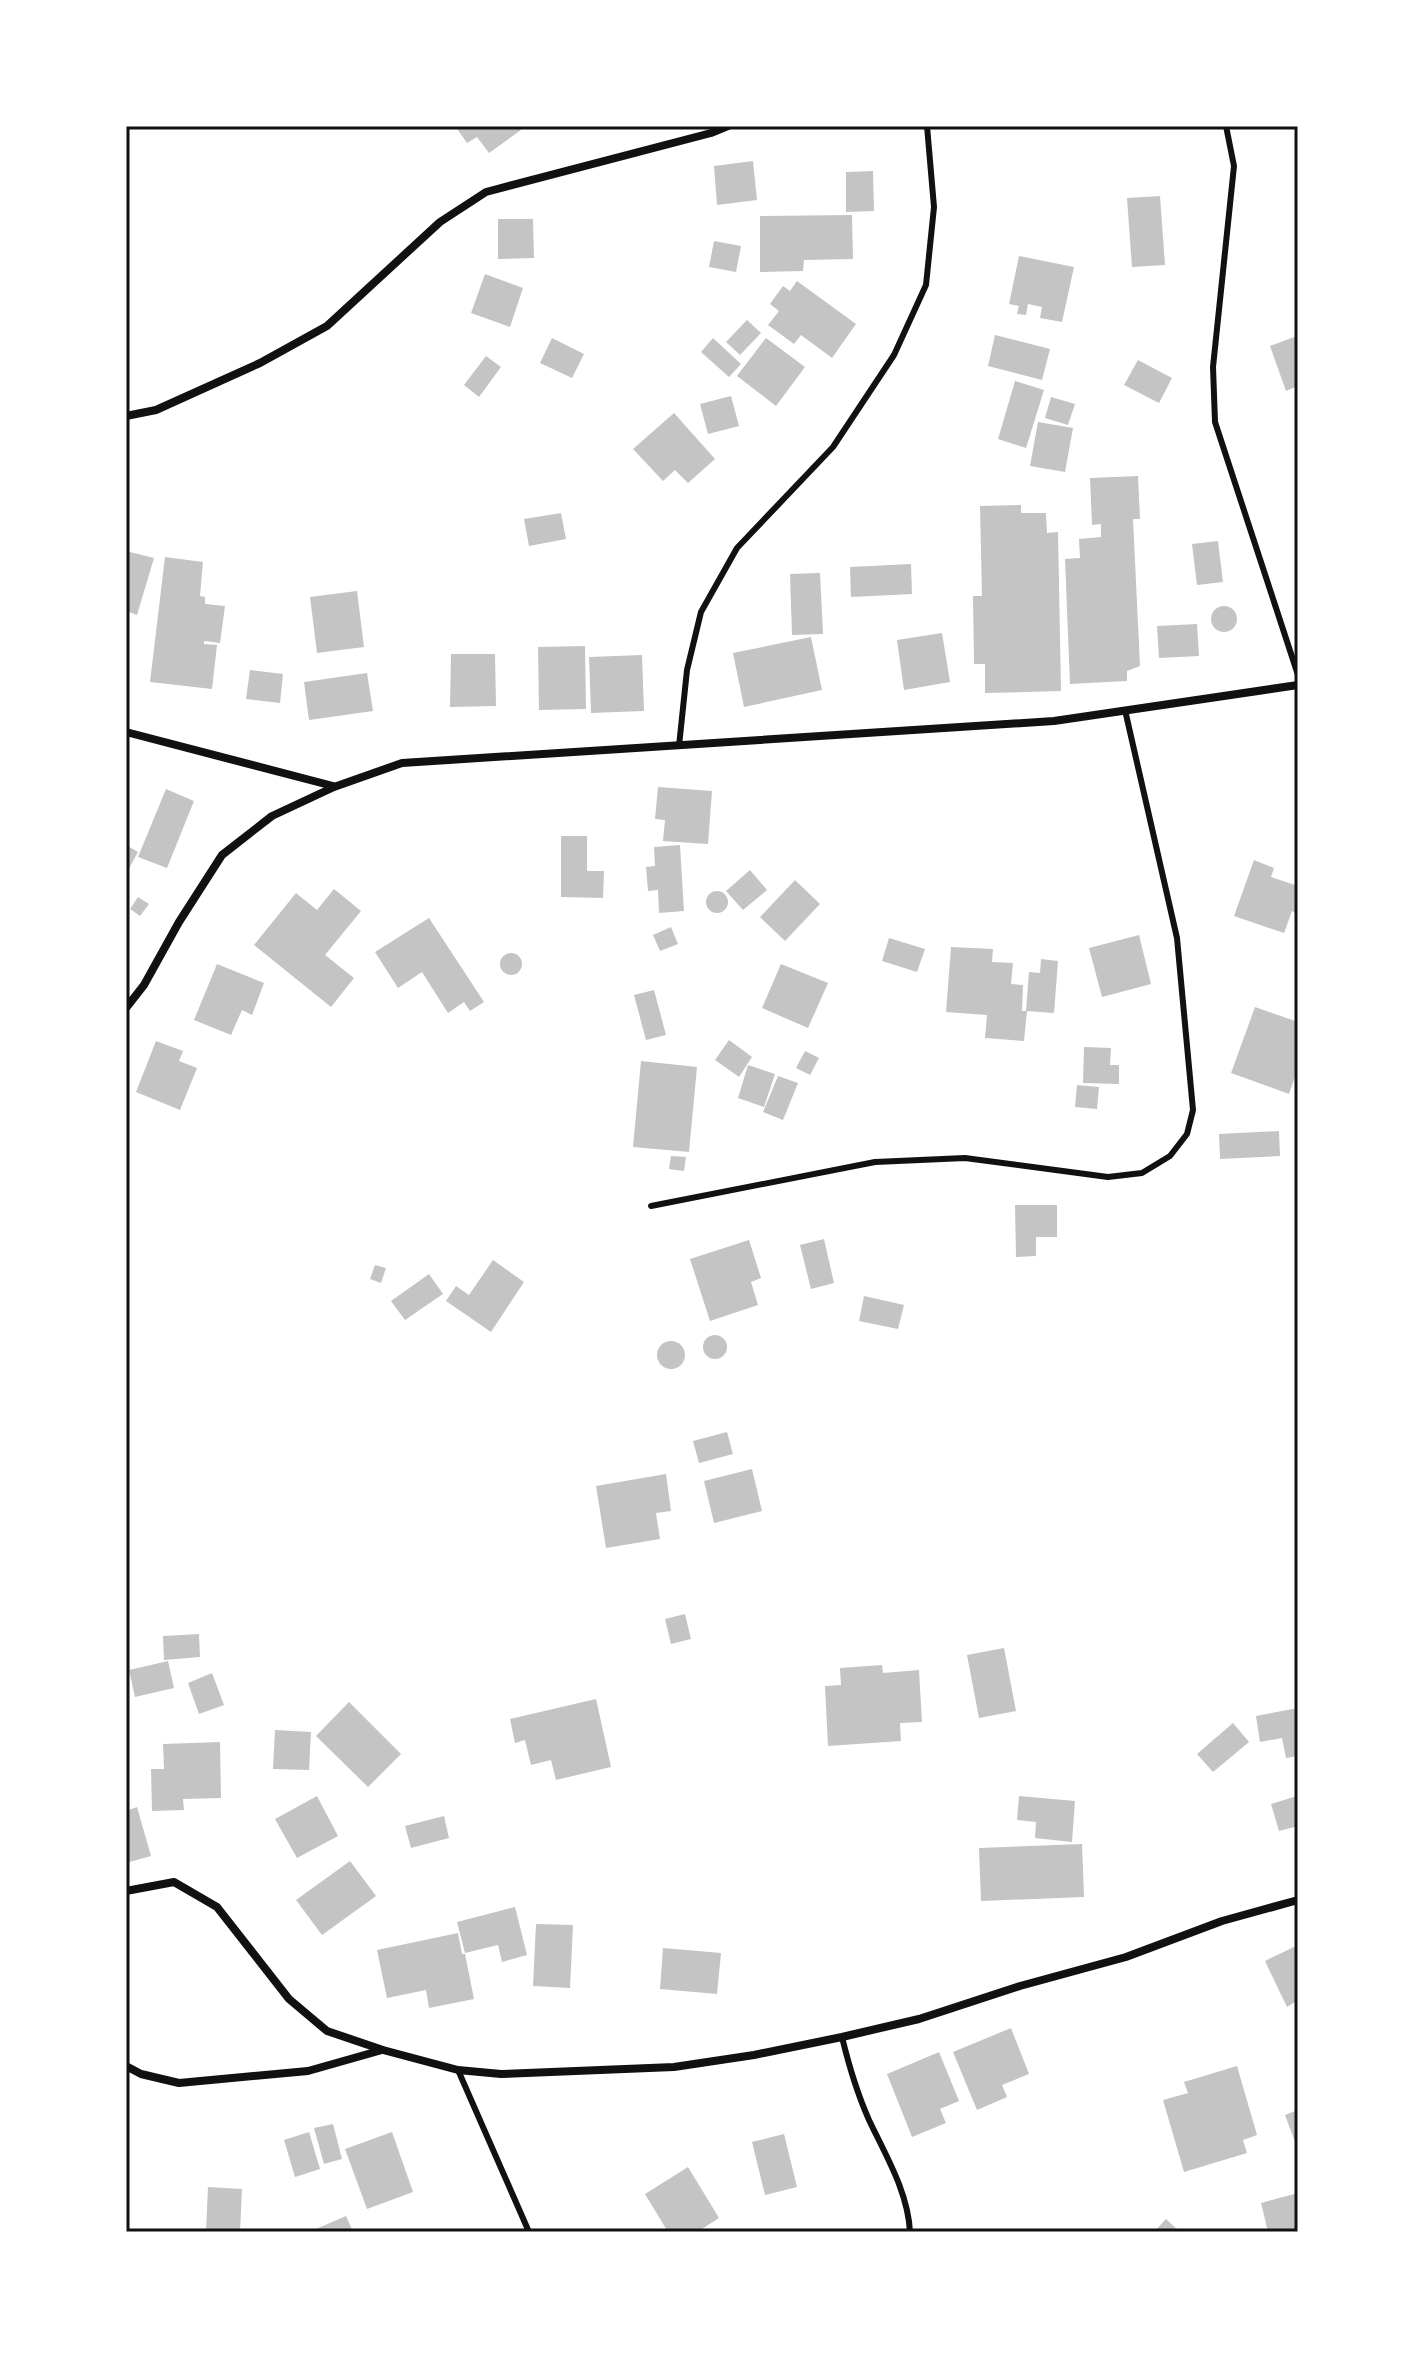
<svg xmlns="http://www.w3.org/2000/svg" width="1424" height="2358" viewBox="0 0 1424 2358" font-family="'Asap Condensed',sans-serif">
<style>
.building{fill:#c4c4c4}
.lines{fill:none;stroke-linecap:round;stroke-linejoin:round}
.service{stroke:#111;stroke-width:6}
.minor{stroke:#111;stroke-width:8}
.neatline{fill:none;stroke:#111;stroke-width:3}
</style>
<rect width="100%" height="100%" fill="#fff"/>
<g class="building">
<polygon points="455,126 519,126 521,130 489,153 477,137 467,143"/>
<polygon points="753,161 757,200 717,205 714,166"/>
<polygon points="873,171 874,211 846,212 846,172"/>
<polygon points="1160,196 1165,265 1132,267 1127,198"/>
<polygon points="852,215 853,259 804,260 803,271 760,272 760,216"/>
<polygon points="498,219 533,219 534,258 498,259"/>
<polygon points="714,241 741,246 736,272 709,267"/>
<polygon points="1019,256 1074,267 1062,322 1040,318 1042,307 1028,304 1026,315 1017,314 1019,306 1009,304"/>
<polygon points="485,274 523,288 510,327 471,313"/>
<polygon points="797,281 856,324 832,358 801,335 794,344 768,325 779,311 770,304 783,286 790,291"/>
<polygon points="747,320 761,333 740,355 726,342"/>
<polygon points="995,335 1050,349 1042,380 988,366"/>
<polygon points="1297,336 1298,386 1286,391 1270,346"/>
<polygon points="552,338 584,354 572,378 540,363"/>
<polygon points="713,338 741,364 729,377 701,352"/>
<polygon points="766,338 805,367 776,406 737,376"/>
<polygon points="486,356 501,367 479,397 464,385"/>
<polygon points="1138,360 1172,378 1159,403 1124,385"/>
<polygon points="1015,381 1044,390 1026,448 998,439"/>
<polygon points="731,396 739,426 708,434 700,404"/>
<polygon points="1051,397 1075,404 1068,425 1045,418"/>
<polygon points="674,413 715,459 688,483 675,470 663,481 633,449"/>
<polygon points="1038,422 1073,428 1065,472 1030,466"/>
<polygon points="1138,476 1140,519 1133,519 1140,666 1127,671 1127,681 1070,684 1065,559 1080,558 1079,539 1101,537 1101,524 1092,525 1090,478"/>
<polygon points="1021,505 1021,513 1046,513 1047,533 1058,532 1061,691 985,693 985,664 974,664 973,596 982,596 980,506"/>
<polygon points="561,513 566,539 529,546 524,519"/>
<polygon points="1218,541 1223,582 1197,585 1192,544"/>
<polygon points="126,551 154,558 137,615 126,611"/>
<polygon points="165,557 203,562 200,596 205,597 205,604 225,606 220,643 204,641 204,644 217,645 212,689 150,682"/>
<polygon points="911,564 912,594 851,597 850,567"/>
<polygon points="820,573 823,634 792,635 790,574"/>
<polygon points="357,591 364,647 317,653 310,597"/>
<circle cx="1224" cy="619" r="13"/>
<polygon points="1197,624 1199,656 1159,658 1157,626"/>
<polygon points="942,633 950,682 904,690 897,640"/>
<polygon points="811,637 822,690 744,707 733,653"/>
<polygon points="585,646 586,709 539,710 538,647"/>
<polygon points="451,654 495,654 496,706 450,707"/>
<polygon points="642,655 644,711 591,713 589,657"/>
<polygon points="250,670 283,674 280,703 246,699"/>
<polygon points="367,673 373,711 309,720 304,682"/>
<polygon points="658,787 712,791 708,844 663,841 665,820 655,819"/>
<polygon points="166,789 194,801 167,868 138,857"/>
<polygon points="561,836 587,836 587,871 604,871 603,898 561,897"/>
<polygon points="126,845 138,852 126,874"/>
<polygon points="680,845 684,911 659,913 658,890 648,891 646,867 655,866 654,847"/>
<polygon points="1254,860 1274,868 1271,877 1298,886 1298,914 1292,911 1284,933 1234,916"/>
<polygon points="750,870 767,890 743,910 726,891"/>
<polygon points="795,880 820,904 785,941 760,917"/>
<polygon points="334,889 361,911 325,955 354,978 331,1007 254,945 296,893 317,910"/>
<circle cx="717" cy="902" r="11"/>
<polygon points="138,897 149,904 140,916 130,909"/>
<polygon points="429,918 484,1002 470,1011 464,1002 448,1013 422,972 398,988 375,952"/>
<polygon points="671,927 678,944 660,951 653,935"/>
<polygon points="1139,935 1151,984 1102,997 1089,948"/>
<polygon points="889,938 925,949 917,972 882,961"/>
<polygon points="951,947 993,949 992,962 1013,963 1011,984 1023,985 1022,1011 1027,1011 1024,1041 985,1038 987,1015 946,1012"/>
<circle cx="511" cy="964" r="11"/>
<polygon points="1041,959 1058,961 1054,1013 1026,1011 1029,972 1040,973"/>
<polygon points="217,964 264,983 252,1015 242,1010 231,1035 194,1020"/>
<polygon points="781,964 828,983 808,1028 762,1008"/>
<polygon points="654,990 666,1035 646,1040 634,995"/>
<polygon points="1255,1007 1298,1022 1298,1068 1289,1094 1231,1073"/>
<polygon points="729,1040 752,1057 739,1077 715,1060"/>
<polygon points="156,1041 183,1051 179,1061 197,1068 180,1110 136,1092"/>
<polygon points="1084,1047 1111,1048 1110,1065 1119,1065 1119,1084 1083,1083"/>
<polygon points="805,1051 819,1058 810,1075 796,1068"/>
<polygon points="641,1061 697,1067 689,1152 633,1147"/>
<polygon points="748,1065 775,1074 764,1107 738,1098"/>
<polygon points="778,1076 798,1083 783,1120 763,1112"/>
<polygon points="1077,1085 1099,1087 1097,1109 1075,1107"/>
<polygon points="1279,1131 1280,1156 1220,1159 1219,1134"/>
<polygon points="671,1156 686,1157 684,1171 669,1169"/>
<polygon points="1015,1205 1057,1205 1057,1237 1036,1237 1036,1256 1016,1257"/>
<polygon points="824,1239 834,1283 811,1289 800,1245"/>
<polygon points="749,1240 761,1278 751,1282 758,1305 710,1321 690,1259"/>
<polygon points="493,1260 524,1282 491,1332 446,1301 456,1286 469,1295"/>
<polygon points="375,1265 386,1268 381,1283 370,1279"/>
<polygon points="429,1274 443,1294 405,1320 391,1301"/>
<polygon points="864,1296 904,1305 898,1329 859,1321"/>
<circle cx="715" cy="1347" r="12"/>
<circle cx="671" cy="1355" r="14"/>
<polygon points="727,1432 733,1454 699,1463 693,1441"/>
<polygon points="752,1469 762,1511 714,1523 704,1481"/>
<polygon points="666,1474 671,1511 656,1513 660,1539 606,1548 596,1486"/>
<polygon points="685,1614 691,1639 671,1644 665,1619"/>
<polygon points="199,1634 200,1657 164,1660 163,1636"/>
<polygon points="1004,1648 1016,1711 979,1718 967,1655"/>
<polygon points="168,1661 174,1688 135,1697 129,1670"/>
<polygon points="882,1665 883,1673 919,1670 922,1722 900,1723 901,1741 828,1746 825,1686 841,1685 840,1668"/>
<polygon points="212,1673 224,1705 199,1714 188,1683"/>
<polygon points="596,1699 611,1767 556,1780 551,1760 531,1765 525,1740 515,1743 510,1719"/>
<polygon points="349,1702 401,1754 368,1787 316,1736"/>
<polygon points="1298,1708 1298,1756 1286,1758 1282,1738 1260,1742 1256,1716"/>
<polygon points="1233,1723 1249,1742 1213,1772 1197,1754"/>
<polygon points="275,1730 311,1732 309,1770 273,1769"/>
<polygon points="220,1742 221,1798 183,1799 184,1810 152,1811 151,1769 164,1769 163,1744"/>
<polygon points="317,1796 338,1836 297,1858 275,1819"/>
<polygon points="1019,1796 1075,1801 1072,1842 1035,1838 1036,1822 1017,1820"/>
<polygon points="1297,1796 1298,1826 1279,1831 1271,1804"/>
<polygon points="137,1807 151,1856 126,1863 126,1811"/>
<polygon points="444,1816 449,1838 411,1848 405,1826"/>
<polygon points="1082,1844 1084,1897 981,1901 979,1848"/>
<polygon points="350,1861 376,1896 322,1935 296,1900"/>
<polygon points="515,1907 527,1955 502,1962 498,1945 465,1953 457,1922"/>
<polygon points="536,1924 573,1925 570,1988 533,1986"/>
<polygon points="458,1933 462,1954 465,1954 474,1999 429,2008 426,1990 387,1998 377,1950"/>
<polygon points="1298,1945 1298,2008 1295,2002 1287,2007 1265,1961"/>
<polygon points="663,1948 721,1953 717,1994 660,1989"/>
<polygon points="1011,2028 1029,2074 1002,2085 1007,2097 977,2110 953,2052"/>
<polygon points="939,2052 959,2101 940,2109 946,2123 912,2137 887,2074"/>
<polygon points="1237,2066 1257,2135 1243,2140 1247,2153 1184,2172 1163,2100 1188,2093 1184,2082"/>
<polygon points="1298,2110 1298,2150 1285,2115"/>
<polygon points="333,2124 342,2159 324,2164 314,2128"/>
<polygon points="309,2132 320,2169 295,2177 284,2140"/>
<polygon points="392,2132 413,2192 367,2209 345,2149"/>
<polygon points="784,2134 797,2187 765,2195 752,2142"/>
<polygon points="688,2167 719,2218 697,2232 668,2232 645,2194"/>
<polygon points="208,2187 242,2189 240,2232 206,2232"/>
<polygon points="1298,2193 1298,2232 1268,2232 1261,2203"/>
<polygon points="346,2216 353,2232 309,2232"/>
<polygon points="1166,2219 1180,2232 1154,2232"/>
</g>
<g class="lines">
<g class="service">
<polyline points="1226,126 1234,166 1213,367 1215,422 1298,675"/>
<polyline points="679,746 687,670 701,612 737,548 833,447 894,355 926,285 934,207 927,126"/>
<polyline points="651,1206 875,1162 965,1158 1108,1177 1142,1173 1170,1156 1187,1134 1193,1110 1177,938 1125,710"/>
<path d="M842,2037C849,2066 857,2093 869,2120C886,2156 908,2192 910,2232"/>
<polyline points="458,2070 529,2232"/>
</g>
<g class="minor">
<polyline points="126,416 156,410 260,363 327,326 440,222 486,192 711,133 728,126"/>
<polyline points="126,732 333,786"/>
<polyline points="126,1008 144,985 179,922 222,855 272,816 334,787 402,763 1054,721 1298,685"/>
<polyline points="126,1891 174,1882 217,1907 289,1999 327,2031 383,2050 458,2070 501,2074 674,2067 754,2055 842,2037 919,2019 1020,1986 1126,1957 1222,1921 1298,1900"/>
<polyline points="126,2066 141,2074 179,2083 308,2071 382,2050"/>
</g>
</g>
<rect width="1424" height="2358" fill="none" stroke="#ffffff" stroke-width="256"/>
<rect x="128" y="128" width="1168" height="2102" class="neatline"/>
</svg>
